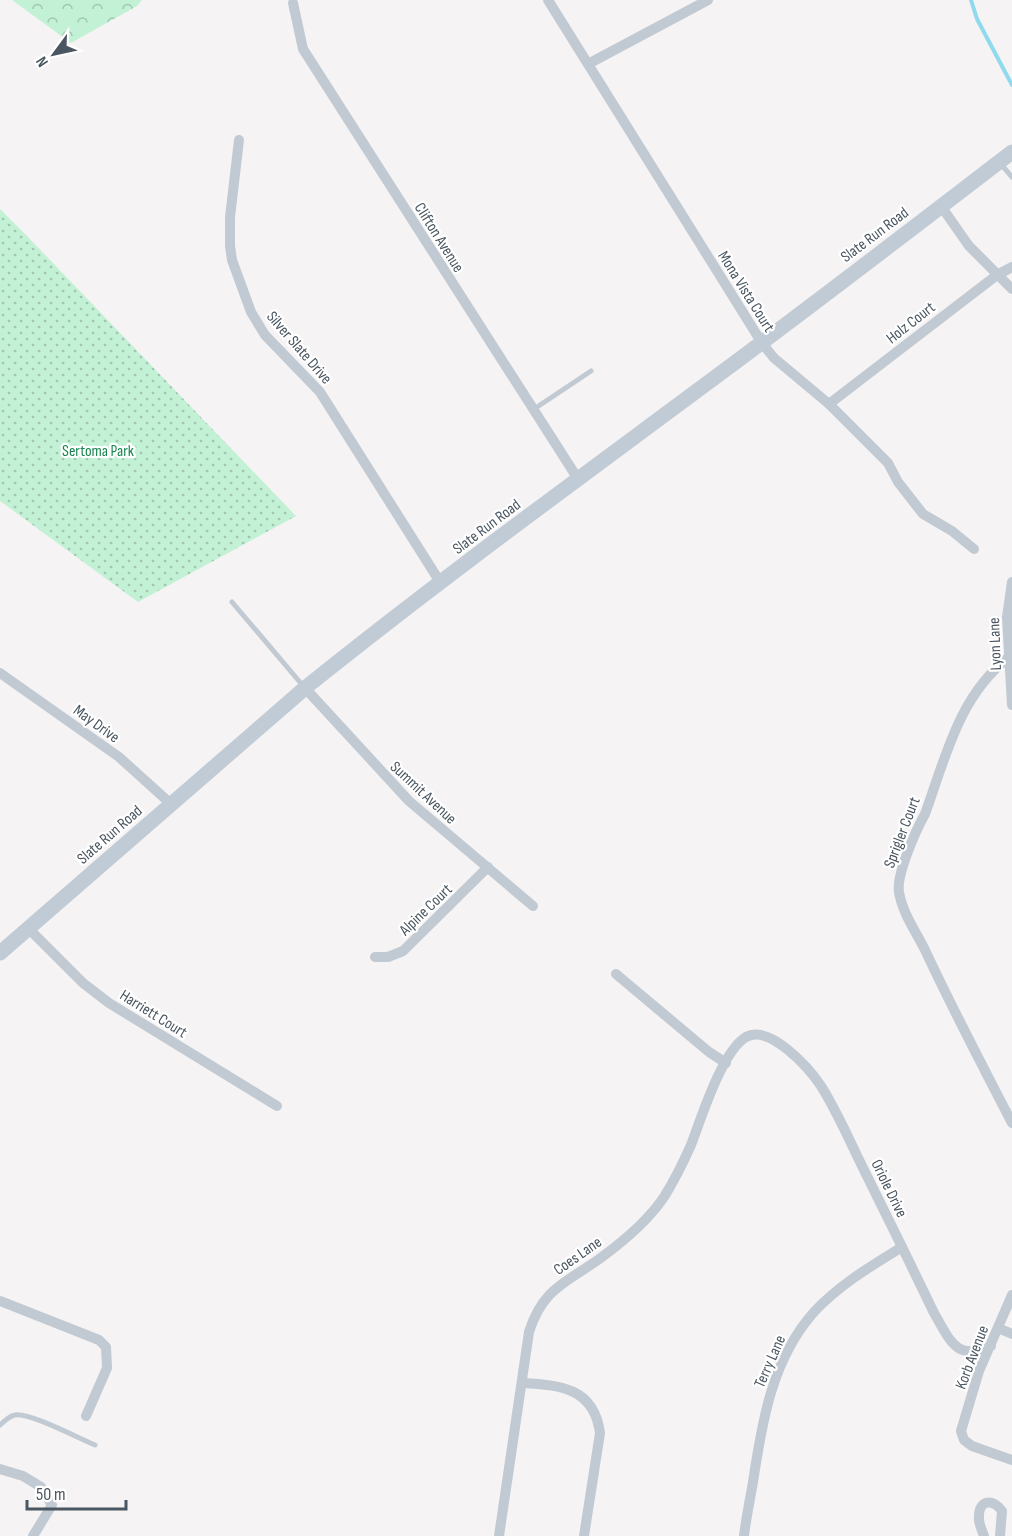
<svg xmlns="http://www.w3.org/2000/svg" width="1012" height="1536" viewBox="0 0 1012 1536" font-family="'Sofia Sans Condensed',sans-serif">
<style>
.forest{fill:url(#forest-crowns)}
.park{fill:url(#park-dots)}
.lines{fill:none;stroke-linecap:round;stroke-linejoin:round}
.stream{stroke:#90daee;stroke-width:4}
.lane{stroke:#c1cad2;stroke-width:5}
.street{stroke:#c1cad2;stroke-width:10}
.secondary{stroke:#c1cbd6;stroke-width:15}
.labels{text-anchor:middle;stroke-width:4.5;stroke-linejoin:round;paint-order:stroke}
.street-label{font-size:16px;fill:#4a5661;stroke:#fff}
.park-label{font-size:16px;fill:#17864f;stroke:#fff}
</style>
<defs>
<pattern id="forest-crowns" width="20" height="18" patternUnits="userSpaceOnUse" patternTransform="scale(1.5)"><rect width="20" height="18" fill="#c3f1d5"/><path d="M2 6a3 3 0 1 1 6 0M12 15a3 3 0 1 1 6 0" fill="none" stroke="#a0c6b0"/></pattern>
<pattern id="park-dots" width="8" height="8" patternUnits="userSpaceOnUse" patternTransform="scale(1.5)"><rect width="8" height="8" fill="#c3f1d5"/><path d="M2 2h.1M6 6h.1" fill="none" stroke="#a0c6b0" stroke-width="1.8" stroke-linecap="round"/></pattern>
</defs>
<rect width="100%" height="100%" fill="#f5f3f3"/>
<polygon class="forest" points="12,0 142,0 137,6 71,43"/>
<polygon class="park" points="0,209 25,234 296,516 138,602 0,501"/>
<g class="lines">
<polyline class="stream" points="971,0 977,19 1012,85"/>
<g class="lane">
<polyline points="1000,163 1012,177"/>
<polyline points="534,409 591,371"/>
<polyline points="232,602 304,687"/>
<path d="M0,1425C5,1421 9,1416 15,1415C29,1412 80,1439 95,1445"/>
</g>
<g class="street">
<polyline points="548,0 762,343 774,358 829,404 888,463 898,482 923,514 952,531 974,549"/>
<polyline points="293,3 303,49 578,479"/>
<polyline points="588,64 708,0"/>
<polyline points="239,140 230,217 230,246 232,260 251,312 265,335 320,392 440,582"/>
<polyline points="941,206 969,246 1012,289"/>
<polyline points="829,404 997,275 1012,267"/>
<polyline points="1012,582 1007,617 1012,705"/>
<path d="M1009,657C959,696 946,756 925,814C916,830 896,875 899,892C902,912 916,932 925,950C952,1008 982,1065 1012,1123"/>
<polyline points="0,673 119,757 171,804"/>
<polyline points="305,688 409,801 533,906"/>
<polyline points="28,928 83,983 109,1003 277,1106"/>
<polyline points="375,957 388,957 403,951 488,867"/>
<polyline points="616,974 709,1052 726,1063"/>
<polyline points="1012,1295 979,1371 961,1431 964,1440 972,1446 1012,1460"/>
<polyline points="0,1301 99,1340 106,1347 107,1368 86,1416"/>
<polyline points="998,1328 1012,1334"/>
<path d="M522,1383C561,1385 594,1388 600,1433L584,1536"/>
<polyline points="0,1469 23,1476 41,1487 52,1505 33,1536"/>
<path d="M499,1536L529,1332C543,1287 568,1282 602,1257C625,1240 648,1221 664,1197C674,1181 683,1163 691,1145C701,1119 722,1051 746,1037C770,1024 809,1068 821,1086C838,1113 850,1142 864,1170C888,1218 911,1265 934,1313C950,1340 956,1362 991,1346"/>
<path d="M744,1536C746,1518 750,1500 753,1482C762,1422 772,1359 814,1312C839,1285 871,1266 902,1247"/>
<path d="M984,1536C982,1530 978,1523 979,1516C979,1500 993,1498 1002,1511L1000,1536"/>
</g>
<path class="secondary" d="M0,953L305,688C433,585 566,488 698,390C804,312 908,232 1012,152"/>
</g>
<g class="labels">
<g class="street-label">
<text transform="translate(874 234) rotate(-37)" y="6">Slate Run Road</text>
<text transform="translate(440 237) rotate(58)" y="6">Clifton Avenue</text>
<text transform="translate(747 291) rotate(58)" y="6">Mona Vista Court</text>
<text transform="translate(910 322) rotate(-38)" y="6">Holz Court</text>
<text transform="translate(300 347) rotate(49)" y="6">Silver Slate Drive</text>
<text transform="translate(486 526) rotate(-37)" y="6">Slate Run Road</text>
<text transform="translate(994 644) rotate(-92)" y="6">Lyon Lane</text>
<text transform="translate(97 723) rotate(36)" y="6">May Drive</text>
<text transform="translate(424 792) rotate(43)" y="6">Summit Avenue</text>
<text transform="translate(901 832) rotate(-69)" y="6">Sprigler Court</text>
<text transform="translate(109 834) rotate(-41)" y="6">Slate Run Road</text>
<text transform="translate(425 909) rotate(-44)" y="6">Alpine Court</text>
<text transform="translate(154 1013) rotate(32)" y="6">Harriett Court</text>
<text transform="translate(890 1188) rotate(64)" y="6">Oriole Drive</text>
<text transform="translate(577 1255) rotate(-35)" y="6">Coes Lane</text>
<text transform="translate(971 1357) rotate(-69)" y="6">Korb Avenue</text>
<text transform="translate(769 1361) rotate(-66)" y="6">Terry Lane</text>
</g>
<g class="park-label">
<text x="98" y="456">Sertoma Park</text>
</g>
</g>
<g transform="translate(54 54) rotate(237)" stroke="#ffffff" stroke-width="4.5" paint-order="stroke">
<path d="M0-4.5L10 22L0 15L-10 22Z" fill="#4a5661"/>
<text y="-9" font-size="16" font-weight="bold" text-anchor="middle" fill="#4a5661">N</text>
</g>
<path d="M27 1500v9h99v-9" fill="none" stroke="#4a5661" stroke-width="3"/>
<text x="36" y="1500" font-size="18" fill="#4a5661" stroke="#ffffff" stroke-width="4.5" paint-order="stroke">50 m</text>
</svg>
